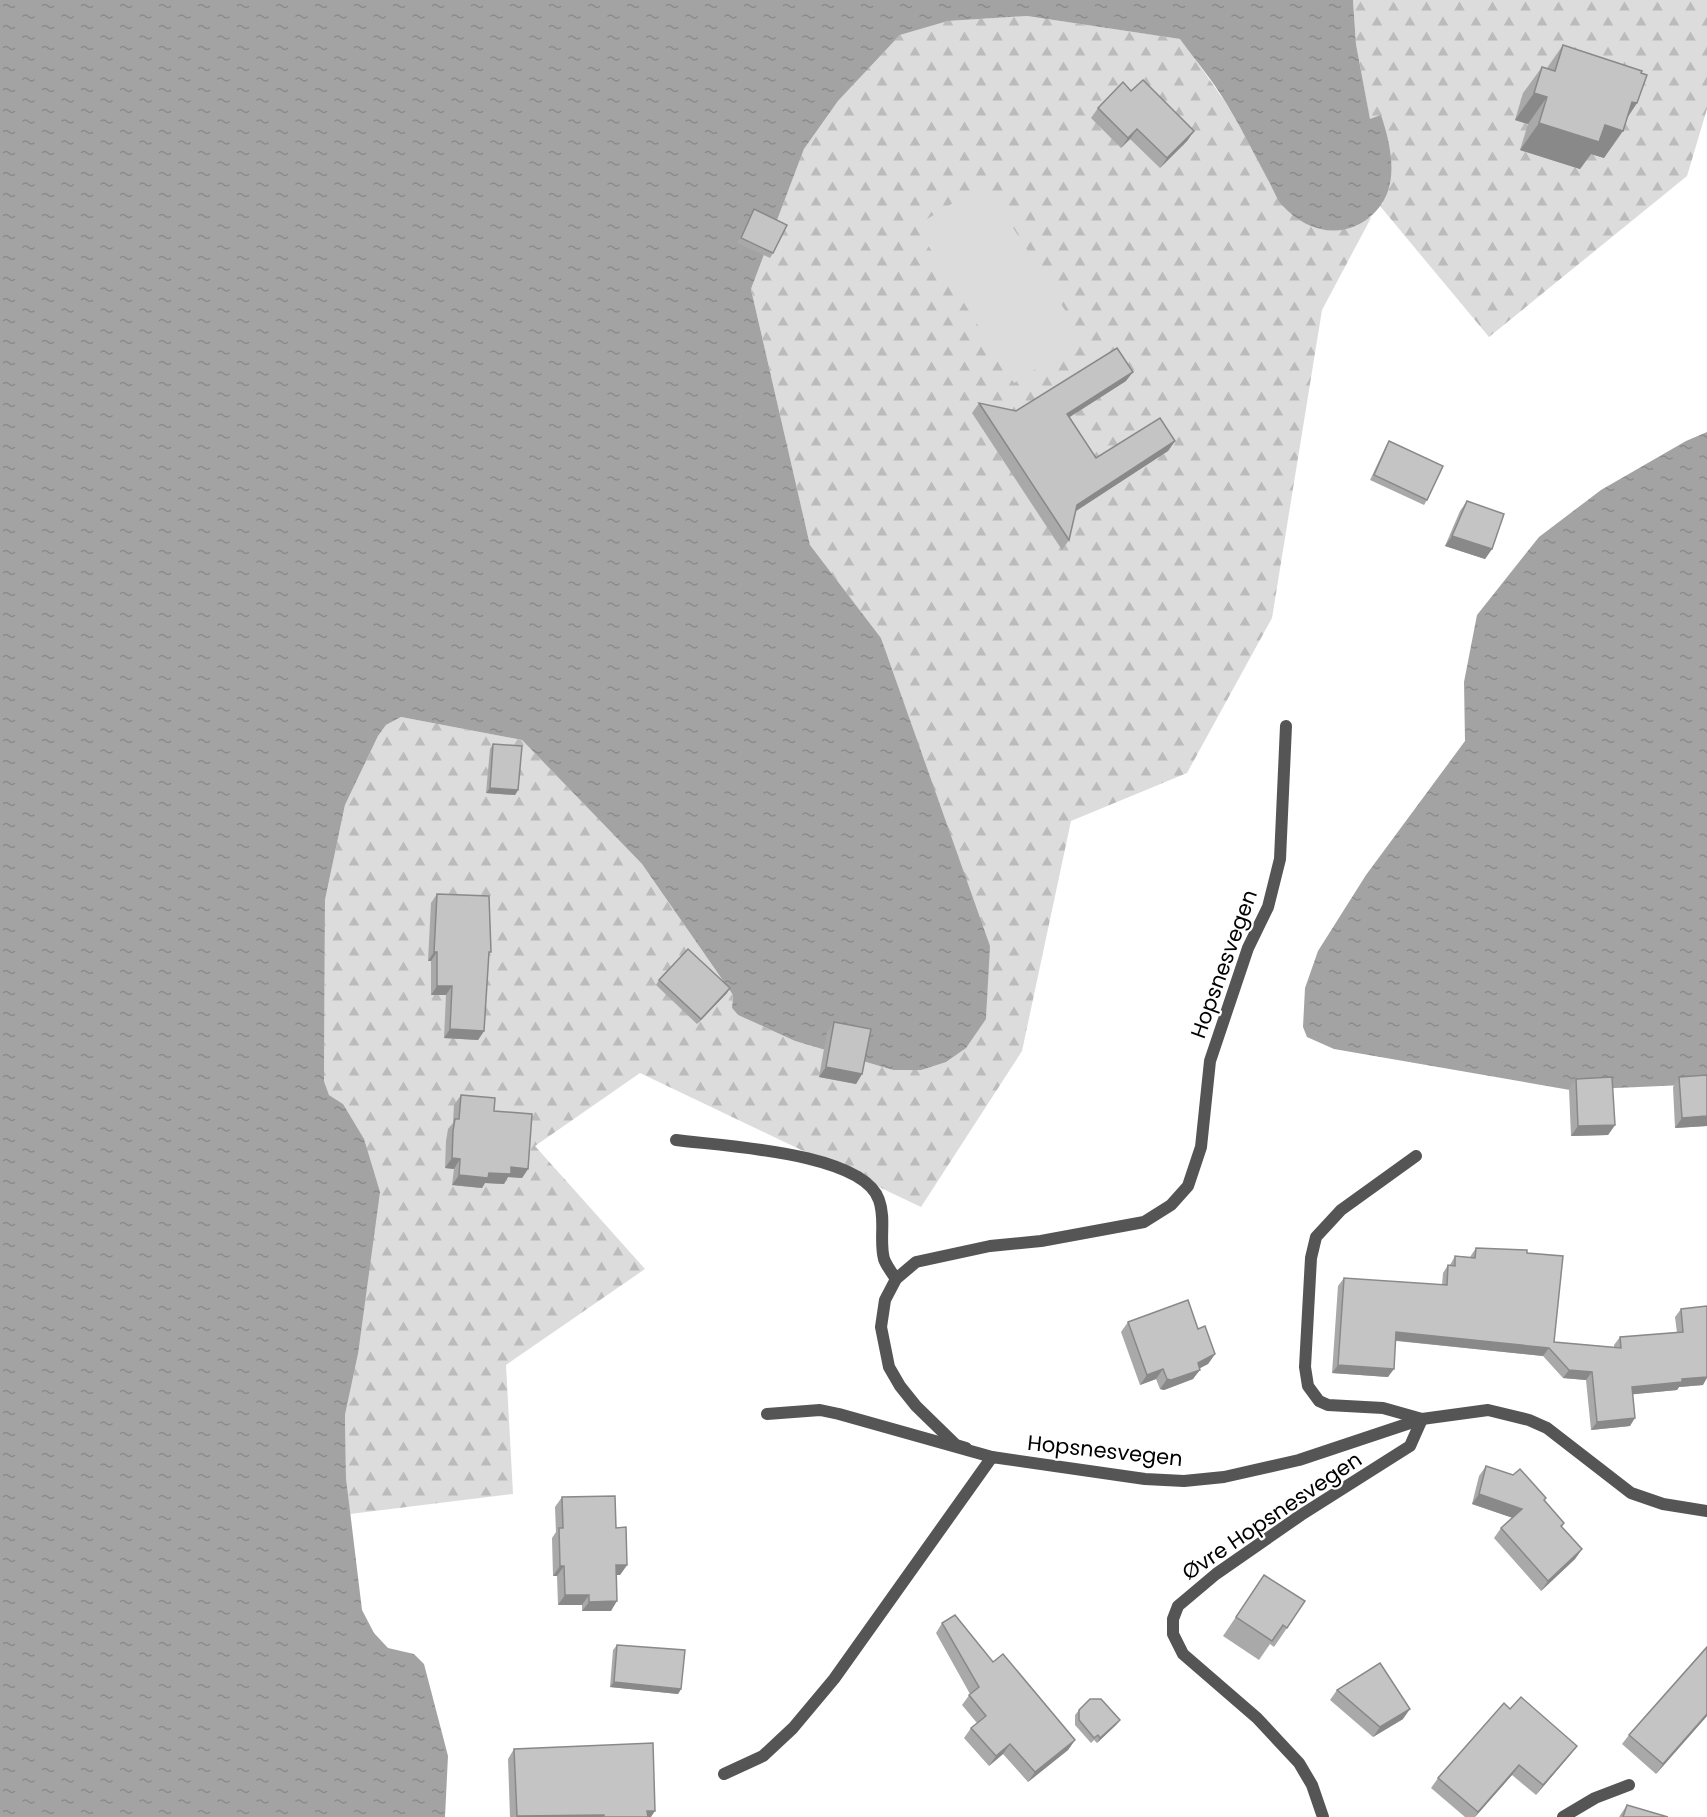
<svg xmlns="http://www.w3.org/2000/svg" width="1707" height="1817" viewBox="0 0 1707 1817" font-family="Poppins,sans-serif">
<style>
.forest{fill:url(#forest-firs)}
.pitch{fill:#dcdcdc}
.water{fill:url(#water-ripples)}
.lines{fill:none;stroke-linecap:round;stroke-linejoin:round}
.service{stroke:#555;stroke-width:12}
.minor{stroke:#555;stroke-width:12}
.wall{fill:#a9a9a9}
.shaded-wall{fill:#898989}
.building{fill:#c4c4c4;stroke:#898989;stroke-width:1.5}
.labels{text-anchor:middle;stroke-width:4.5;stroke-linejoin:round;paint-order:stroke}
.street-label{font-size:21px;fill:#000;stroke:#fff}
</style>
<defs>
<pattern id="forest-firs" width="22" height="20" patternUnits="userSpaceOnUse" patternTransform="scale(1.5)"><rect width="22" height="20" fill="#dcdcdc"/><path d="M5 1l3.5 6h-7zM16 11l3.5 6h-7z" fill="#bbb"/></pattern>
<pattern id="water-ripples" width="26" height="14" patternUnits="userSpaceOnUse" patternTransform="scale(1.5)"><rect width="26" height="14" fill="#a3a3a3"/><path d="M2 4q2-2 4 0t4 0M15 11q2-2 4 0t4 0" fill="none" stroke="#8b8b8b"/></pattern>
</defs>
<rect width="100%" height="100%" fill="#fff"/>
<g class="forest">
<polygon points="1353,0 1707,0 1707,109 1687,176 1489,337 1380,206 1383,203 1381,116 1370,120 1356,44"/>
<polygon points="1027,16 1181,39 1228,106 1370,218 1372,216 1322,310 1272,618 1187,773 1071,821 1022,1051 921,1207 640,1073 535,1146 645,1269 506,1365 513,1494 350,1514 346,1478 345,1415 358,1354 343,1104 329,1095 324,1081 325,900 345,805 378,736 386,725 401,717 522,740 642,864 733,995 732,1008 738,1015 795,1041 893,1070 986,1019 989,946 881,638 810,545 751,289 804,149 838,101 900,35 948,21"/>
</g>
<polygon class="pitch" points="985,183 1083,339 1014,383 916,226"/>
<g class="water">
<path d="M0,0H1353L1356,44L1370,119L1381,115C1391,145 1400,184 1377,210C1349,241 1309,235 1282,205C1276,198 1272,186 1267,178C1254,154 1242,129 1228,106C1214,82 1196,61 1180,39L1027,16L948,21L900,35L838,101L804,149L751,289L810,545L881,638L990,946L986,1019L966,1048L946,1062L921,1070H893L795,1041L738,1015L732,1008L733,995L642,864L522,740L401,717L386,725L378,736L345,805L325,900L324,1081L329,1095L343,1104L364,1139L380,1192L358,1354L345,1415L346,1478L362,1610L374,1633L388,1648L414,1654L424,1664L448,1756L445,1817H0Z"/>
<polygon points="1707,432 1707,1084 1570,1090 1334,1049 1307,1037 1303,1027 1305,988 1318,951 1366,875 1465,741 1464,682 1477,615 1539,537 1601,490 1686,441"/>
</g>
<g class="lines">
<g class="service">
<polyline points="767,1414 820,1410 839,1414 992,1457"/>
<polyline points="1563,1817 1595,1798 1629,1785"/>
</g>
<g class="minor">
<path d="M676,1140C721,1146 863,1152 879,1200C886,1219 879,1241 884,1259C886,1265 892,1273 896,1279"/>
<polyline points="966,1448 956,1445 916,1406 900,1386 889,1367 881,1327 885,1300 896,1279 916,1262 990,1246 1041,1241 1144,1222 1171,1205 1188,1186 1201,1147 1210,1061 1248,948 1268,907 1280,859 1286,726"/>
<polyline points="724,1774 763,1756 793,1728 834,1679 992,1457 1145,1479 1184,1481 1224,1477 1299,1460 1422,1419 1488,1410 1529,1420 1547,1428 1631,1493 1663,1504 1707,1511"/>
<polyline points="1323,1817 1312,1785 1299,1763 1257,1718 1183,1654 1173,1634 1173,1619 1178,1606 1216,1574 1301,1515 1410,1446 1422,1419 1383,1408 1328,1405 1319,1401 1308,1386 1305,1367 1311,1258 1316,1237 1341,1210 1416,1156"/>
</g>
</g>
<g class="wall">
<polygon points="1563,45 1637,103 1627,118 1604,158 1591,154 1580,169 1520,150 1528,124 1515,120 1523,93 1542,67 1547,68"/>
<polygon points="1131,91 1194,131 1187,141 1160,168 1130,139 1121,148 1091,118 1098,108"/>
<polygon points="754,209 773,253 770,258 737,243 751,214"/>
<polygon points="1126,381 1070,417 1096,458 1175,441 1168,451 1075,511 1069,540 1062,550 972,413 979,403 1016,411"/>
<polygon points="1389,441 1427,500 1424,505 1370,480 1386,446"/>
<polygon points="1467,501 1492,549 1485,559 1445,546 1460,511"/>
<polygon points="493,744 518,790 515,795 486,793 490,749"/>
<polygon points="437,894 488,955 484,1031 478,1040 444,1038 446,995 431,995 431,961 428,961 431,903"/>
<polygon points="659,980 727,993 697,1024 656,985"/>
<polygon points="834,1022 862,1074 856,1084 819,1077 827,1032"/>
<polygon points="1679,1077 1707,1126 1675,1128 1673,1087"/>
<polygon points="1576,1079 1615,1125 1608,1135 1571,1136 1569,1089"/>
<polygon points="461,1095 494,1111 528,1169 522,1178 508,1177 504,1184 485,1183 482,1188 452,1185 454,1169 445,1168 446,1141 448,1129 453,1123 454,1105"/>
<polygon points="1476,1248 1527,1253 1554,1342 1614,1347 1614,1345 1620,1337 1677,1333 1675,1317 1681,1309 1703,1385 1679,1387 1677,1390 1633,1394 1630,1426 1591,1430 1586,1380 1563,1378 1543,1356 1396,1341 1388,1377 1332,1373 1338,1286 1344,1278 1442,1285 1443,1273 1448,1265 1450,1265 1455,1256 1470,1257"/>
<polygon points="1128,1322 1198,1329 1215,1354 1208,1364 1199,1368 1193,1379 1164,1390 1160,1389 1156,1379 1140,1385 1121,1332"/>
<polygon points="1486,1466 1544,1501 1564,1523 1562,1527 1582,1549 1575,1559 1541,1591 1494,1538 1501,1528 1513,1518 1472,1504 1479,1476"/>
<polygon points="562,1497 616,1528 627,1565 620,1575 617,1575 611,1611 582,1611 582,1605 558,1605 557,1576 553,1576 552,1538 556,1532 555,1507"/>
<polygon points="1264,1575 1287,1628 1274,1647 1270,1644 1259,1660 1223,1636"/>
<polygon points="942,1623 993,1662 1075,1740 1068,1750 1028,1782 1003,1754 989,1766 964,1738 971,1728 977,1723 962,1705 970,1694 936,1633"/>
<polygon points="617,1645 681,1689 678,1694 610,1687 613,1650"/>
<polygon points="1337,1690 1403,1719 1373,1737 1330,1700"/>
<polygon points="1079,1710 1120,1720 1116,1725 1097,1743 1094,1740 1091,1743 1075,1725 1075,1715"/>
<polygon points="1707,1716 1656,1774 1622,1744 1629,1735"/>
<polygon points="514,1749 651,1817 510,1817 508,1759"/>
<polygon points="1570,1755 1536,1795 1512,1775 1475,1817 1465,1817 1431,1788 1438,1778"/>
<polygon points="1627,1805 1668,1817 1619,1817"/>
</g>
<g class="shaded-wall">
<polygon points="1534,93 1547,97 1528,124 1515,120"/>
<polygon points="1632,102 1637,103 1619,130 1623,131 1604,158 1591,154 1580,169 1520,150 1539,123 1605,125"/>
<polygon points="1137,129 1130,139 1121,148 1128,138"/>
<polygon points="1194,131 1187,141 1160,168 1167,158"/>
<polygon points="1133,372 1126,381 1060,423 1067,414"/>
<polygon points="1175,441 1168,451 1070,515 1077,505"/>
<polygon points="1452,536 1492,549 1485,559 1445,546"/>
<polygon points="490,788 518,790 515,795 486,793"/>
<polygon points="434,952 437,952 431,961 428,961"/>
<polygon points="437,986 452,986 446,995 431,995"/>
<polygon points="730,988 727,993 697,1024 701,1019"/>
<polygon points="450,1029 484,1031 478,1040 444,1038"/>
<polygon points="826,1067 862,1074 856,1084 819,1077"/>
<polygon points="1707,1116 1707,1126 1675,1128 1682,1118"/>
<polygon points="1615,1125 1608,1135 1571,1136 1578,1126"/>
<polygon points="452,1158 460,1159 454,1169 445,1168"/>
<polygon points="511,1167 528,1169 522,1178 508,1177 504,1184 485,1183 482,1188 452,1185 459,1175 489,1173"/>
<polygon points="1396,1332 1549,1348 1543,1356 1391,1340"/>
<polygon points="1215,1354 1208,1364 1193,1372 1200,1370 1193,1379 1164,1390 1160,1389 1167,1379"/>
<polygon points="1338,1365 1394,1369 1388,1377 1332,1373"/>
<polygon points="1163,1369 1156,1379 1140,1385 1147,1375"/>
<polygon points="1569,1370 1592,1372 1586,1380 1563,1378"/>
<polygon points="1707,1377 1707,1378 1703,1385 1679,1387 1677,1390 1626,1395 1632,1387 1682,1379"/>
<polygon points="1635,1418 1630,1426 1591,1430 1597,1422"/>
<polygon points="1479,1494 1522,1509 1516,1519 1472,1504"/>
<polygon points="1582,1549 1575,1559 1541,1591 1548,1581"/>
<polygon points="616,1565 627,1565 620,1575 609,1575"/>
<polygon points="560,1566 564,1566 557,1576 553,1576"/>
<polygon points="565,1595 589,1595 582,1605 558,1605"/>
<polygon points="617,1601 611,1611 582,1611 589,1602"/>
<polygon points="614,1682 681,1689 678,1694 610,1687"/>
<polygon points="1410,1709 1403,1719 1373,1737 1380,1727"/>
<polygon points="1707,1714 1707,1716 1656,1774 1663,1764"/>
<polygon points="1120,1720 1116,1725 1097,1743 1100,1738"/>
<polygon points="1075,1740 1068,1750 1028,1782 1035,1772"/>
<polygon points="1010,1744 1003,1754 989,1766 996,1756"/>
<polygon points="1577,1746 1570,1755 1536,1795 1543,1785"/>
<polygon points="1519,1765 1512,1775 1475,1817 1478,1812"/>
<polygon points="647,1811 655,1811 651,1817 643,1817"/>
<polygon points="604,1815 603,1817 517,1817 517,1816"/>
</g>
<g class="building">
<polygon points="1563,45 1642,71 1641,73 1647,75 1637,103 1632,102 1623,131 1605,125 1599,142 1539,123 1547,97 1534,93 1542,67 1555,71"/>
<polygon points="1143,80 1194,131 1167,158 1137,129 1128,138 1098,108 1123,82 1131,91"/>
<polygon points="754,209 787,225 773,253 741,238"/>
<polygon points="1117,348 1133,372 1067,414 1096,458 1160,418 1175,441 1077,505 1069,540 979,403 1016,411"/>
<polygon points="1389,441 1443,466 1427,500 1374,475"/>
<polygon points="1467,501 1504,514 1492,549 1452,536"/>
<polygon points="493,744 522,746 518,790 490,788"/>
<polygon points="437,894 489,896 491,952 489,952 484,1031 450,1029 452,986 437,986 437,952 434,952"/>
<polygon points="688,949 730,988 701,1019 659,980"/>
<polygon points="834,1022 871,1029 862,1074 826,1067"/>
<polygon points="1707,1075 1707,1116 1682,1118 1679,1077"/>
<polygon points="1612,1077 1615,1125 1578,1126 1576,1079"/>
<polygon points="461,1095 495,1098 494,1111 532,1114 528,1169 511,1167 511,1174 489,1173 488,1178 459,1175 460,1159 452,1158 453,1131 455,1119 459,1119"/>
<polygon points="1476,1248 1527,1250 1527,1253 1563,1256 1554,1342 1621,1348 1620,1337 1683,1332 1681,1309 1707,1306 1707,1377 1682,1379 1682,1382 1632,1387 1635,1418 1597,1422 1592,1372 1569,1370 1549,1348 1396,1332 1394,1369 1338,1365 1344,1278 1447,1285 1448,1265 1455,1266 1455,1256 1475,1258"/>
<polygon points="1188,1300 1198,1329 1205,1326 1215,1354 1198,1363 1200,1370 1171,1380 1167,1379 1163,1369 1147,1375 1128,1322"/>
<polygon points="1486,1466 1513,1475 1520,1469 1546,1498 1544,1500 1564,1523 1561,1526 1582,1549 1548,1581 1501,1528 1522,1509 1479,1494"/>
<polygon points="615,1496 616,1528 626,1527 627,1565 616,1565 617,1601 589,1602 589,1595 565,1595 564,1566 560,1566 559,1528 563,1528 562,1497"/>
<polygon points="1264,1575 1305,1601 1287,1628 1283,1625 1272,1641 1236,1617"/>
<polygon points="955,1615 993,1662 1003,1654 1075,1740 1035,1772 1010,1744 996,1756 971,1728 986,1716 969,1695 979,1687 942,1623"/>
<polygon points="617,1645 685,1650 681,1689 614,1682"/>
<polygon points="1707,1647 1707,1714 1663,1764 1629,1735"/>
<polygon points="1380,1663 1410,1709 1380,1727 1337,1690"/>
<polygon points="1521,1697 1577,1746 1543,1785 1519,1765 1478,1812 1438,1778 1504,1703 1510,1709"/>
<polygon points="1090,1699 1101,1699 1120,1720 1100,1738 1098,1735 1094,1738 1079,1720 1079,1710"/>
<polygon points="653,1743 655,1811 647,1811 648,1817 604,1817 604,1815 517,1816 514,1749"/>
<polygon points="1627,1805 1668,1817 1623,1817"/>
</g>
<g class="labels">
<g class="street-label">
<text transform="translate(1224 964) rotate(-70)" y="7">Hopsnesvegen</text>
<text transform="translate(1105 1451) rotate(6)" y="7">Hopsnesvegen</text>
<text transform="translate(1272 1516) rotate(-34)" y="7">Øvre Hopsnesvegen</text>
</g>
</g>
</svg>
